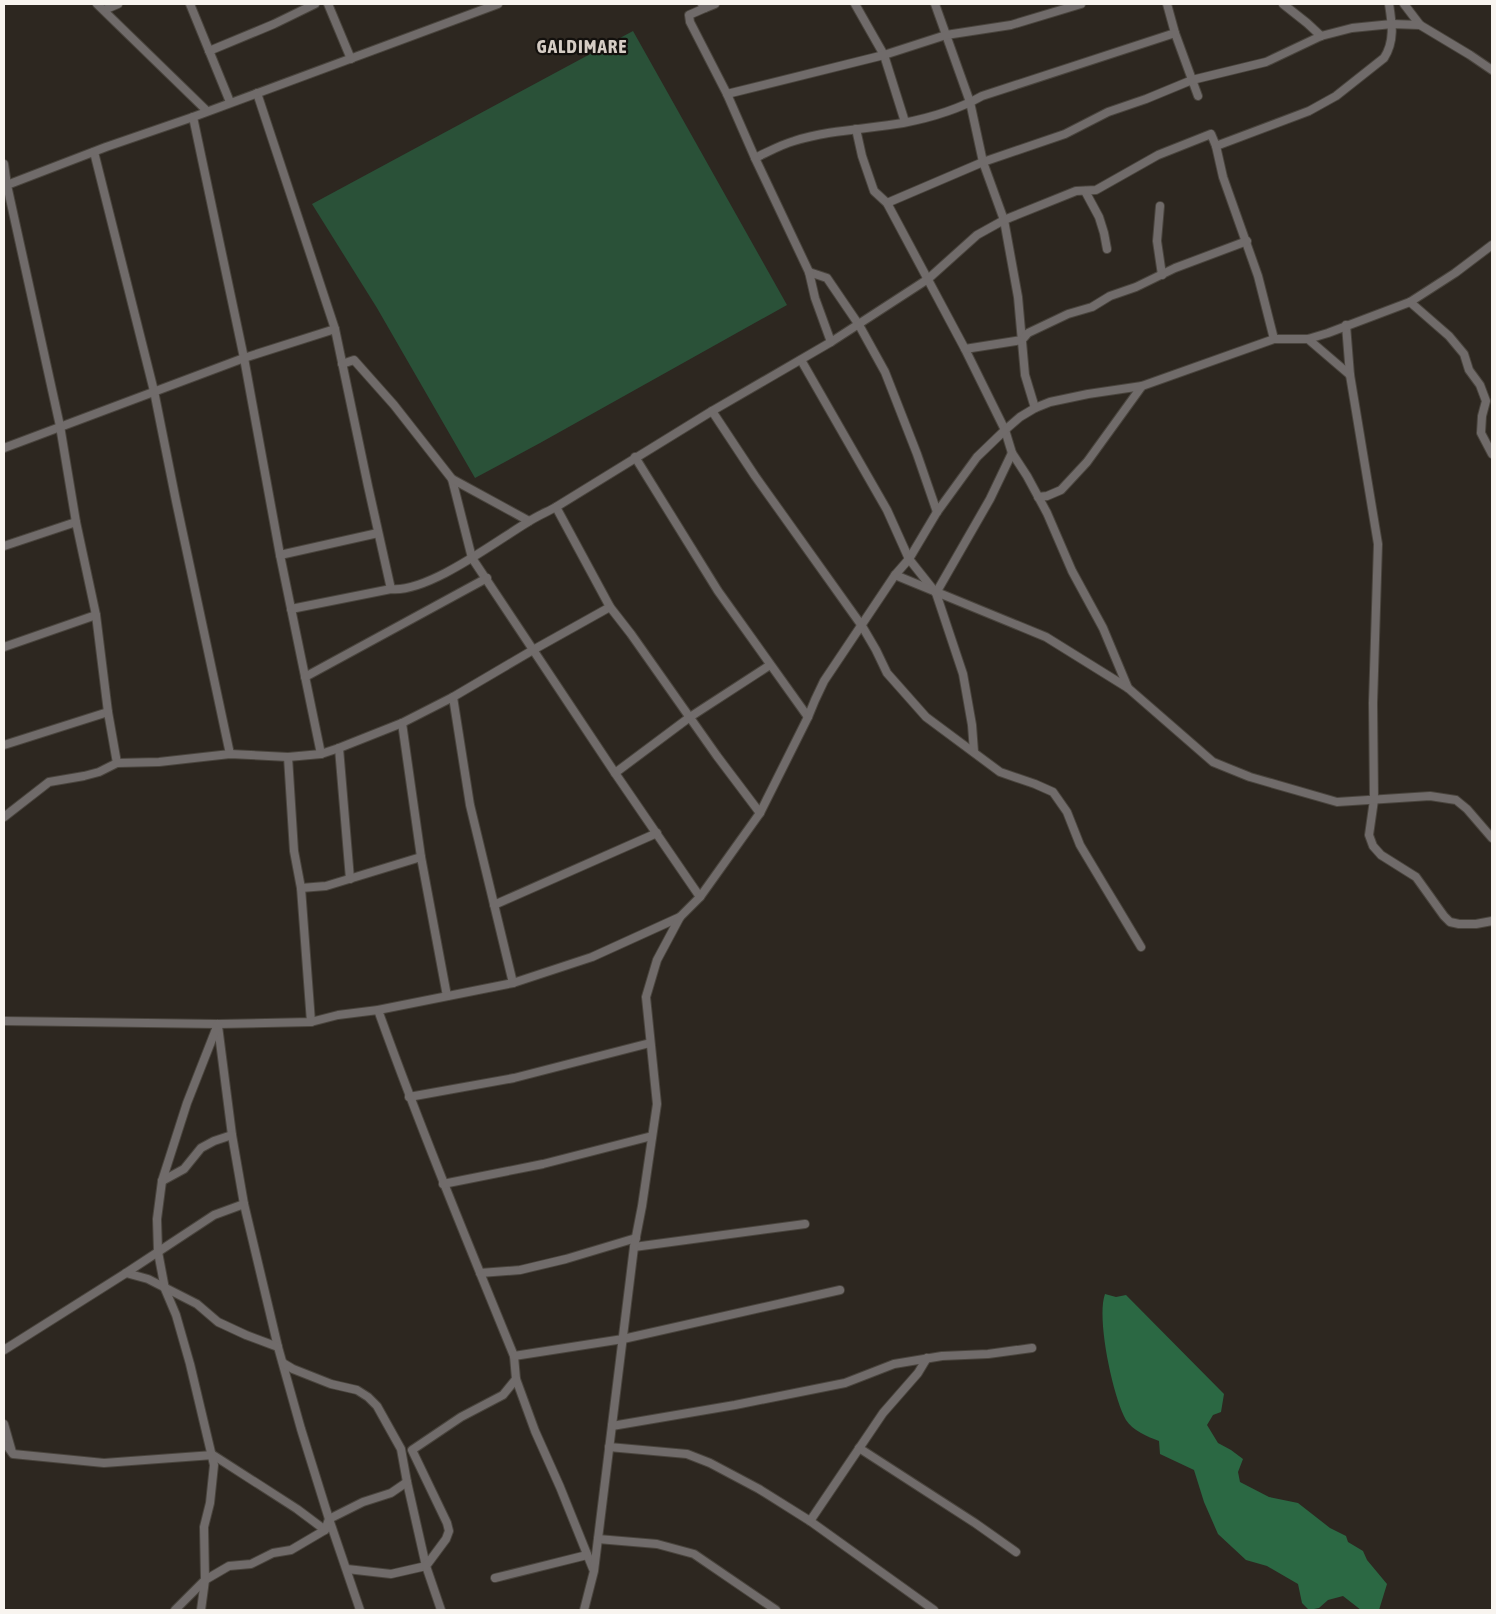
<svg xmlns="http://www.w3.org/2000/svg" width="1496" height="1614" viewBox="0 0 1496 1614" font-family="'Asap Condensed',sans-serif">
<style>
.green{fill:#2a5138}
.forest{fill:#2b6843}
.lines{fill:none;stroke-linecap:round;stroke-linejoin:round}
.minor-casing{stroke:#49443d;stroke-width:10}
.minor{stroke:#706b6a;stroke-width:8}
.labels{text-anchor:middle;stroke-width:4.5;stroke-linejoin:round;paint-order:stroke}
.district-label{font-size:19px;font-weight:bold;letter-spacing:1px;fill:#d5ccc4;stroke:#13100d}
</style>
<rect width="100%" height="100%" fill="#2d2720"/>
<polygon class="green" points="633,31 787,305 540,443 475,478 377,308 312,204"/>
<path class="forest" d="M1105,1294L1116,1297L1126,1295L1224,1394L1221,1412L1213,1415L1207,1425L1218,1443L1231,1450L1243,1459L1238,1472L1240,1482L1269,1497L1298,1503L1330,1528L1346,1536L1348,1542L1363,1551L1367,1560L1387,1584L1379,1610H1361L1343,1596L1328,1600L1319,1608L1309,1610L1302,1603L1298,1584L1267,1566L1246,1560L1218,1534L1204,1502L1194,1470L1160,1454L1159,1441C1148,1437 1132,1430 1126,1420C1113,1397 1096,1318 1105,1294Z"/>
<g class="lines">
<defs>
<g id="minor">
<polyline points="97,4 207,111"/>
<polyline points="190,4 230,102"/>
<polyline points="328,4 351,59"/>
<polyline points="702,4 705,8 715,4"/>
<polyline points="855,4 884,55 905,122"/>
<polyline points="935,4 970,102 983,162 1004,220 1018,297 1025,375 1035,408"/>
<polyline points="1167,4 1175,33 1198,96"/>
<polyline points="1283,4 1307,23 1321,36"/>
<polyline points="1404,4 1420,25"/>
<polyline points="104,10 118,4"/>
<polyline points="209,51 274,24 315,4"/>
<polyline points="257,93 335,329 368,486 391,589"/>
<polyline points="727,94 884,55 946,35 1011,25 1081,4"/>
<polyline points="193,117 244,358 280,555 321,754"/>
<polyline points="856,129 862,156 874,191 887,203 965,349 1005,430 1012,453 1027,476 1047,513 1072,571 1103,628 1128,688"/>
<path d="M1216,146L1309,111L1336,96L1384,58C1395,41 1392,23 1389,4"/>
<polyline points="94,152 154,391 176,501 230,754"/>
<path d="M755,158C768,152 780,145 794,141C829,130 867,129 903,123C929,118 959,109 982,96L1175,33"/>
<polyline points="4,164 7,185 4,186"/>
<polyline points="1085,191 1099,217 1104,233 1107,249"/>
<polyline points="887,203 983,162 1065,134 1108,112 1146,99 1192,80 1266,62 1321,36 1352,28 1392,24 1420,25 1470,55 1492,70"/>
<polyline points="1160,206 1157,241 1162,275"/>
<polyline points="809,272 827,278 859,325 885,372 917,454 937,512"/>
<polyline points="1410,302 1449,336 1464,354 1469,370 1480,385 1486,401 1482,416 1481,433 1492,454"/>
<polyline points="1346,325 1350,375 1378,544 1373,703 1374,800 1369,835 1373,846 1381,855 1416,877 1444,916 1450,922 1459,924 1476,924 1492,921"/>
<polyline points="1308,339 1350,375"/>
<polyline points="831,342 928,279 977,235 1004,220 1076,191 1096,190 1158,155 1211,134 1216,146 1223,177 1258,276 1274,339"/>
<polyline points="965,349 1022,340 1028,333 1068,314 1092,307 1110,296 1136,287 1175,268 1247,241"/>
<polyline points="801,360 887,510 909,559 936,593 963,674 972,725 974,752"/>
<polyline points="342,364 354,360 394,405 452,479 472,558 615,773 700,897"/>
<polyline points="712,411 755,476 862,626 876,650 887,673 926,717 1000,772 1035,784 1053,792 1067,812 1080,845 1141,947"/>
<polyline points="4,448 244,358 335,329"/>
<polyline points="635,457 718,591 808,717"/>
<polyline points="452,479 529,521"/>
<polyline points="1038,497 1047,496 1061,490 1087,462 1142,386"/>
<polyline points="556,507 610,607 631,634 717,756 760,813"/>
<polyline points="4,546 76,522"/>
<polyline points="280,555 378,533"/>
<polyline points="895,575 1046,637 1128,688 1213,762 1250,777 1337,802 1430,796 1456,800 1467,809 1492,838"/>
<polyline points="936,593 990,499 1012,453"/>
<path d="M291,609L391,589C428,593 496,541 528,522C537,516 547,512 556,507L712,411L831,342L815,298L809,272L755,158L727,94L690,22L689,15L705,8"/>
<polyline points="4,647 96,615"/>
<polyline points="305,677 487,578"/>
<polyline points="453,697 470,805 513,983"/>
<polyline points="402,723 421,857 447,996"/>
<polyline points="4,745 108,712"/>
<polyline points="339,748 350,879"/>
<polyline points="288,757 294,851 301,888 311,1022"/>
<polyline points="117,763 108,712 96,615 76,522 60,426 7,185 106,147 193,117 498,4"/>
<polyline points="615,773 690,717 770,665"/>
<polyline points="4,817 49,782 84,776 99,772 117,763 159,762 230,754 288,757 321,754 339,748 402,723 453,697 533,650 610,607"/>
<polyline points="301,888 326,886 421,857"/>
<polyline points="494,905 657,833"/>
<path d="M378,1010C420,1127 467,1241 514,1356L516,1379L535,1431L560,1487L593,1569"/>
<polyline points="4,1021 218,1024 311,1022 338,1015 378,1010 513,983 592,957 680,917"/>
<polyline points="218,1026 232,1135 244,1204 278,1347 301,1429 329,1519 360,1610"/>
<polyline points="409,1097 514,1078 650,1043"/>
<polyline points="162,1181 184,1169 201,1148 214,1141 232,1135"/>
<polyline points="443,1184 543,1164 652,1136"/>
<polyline points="634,1247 805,1224"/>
<polyline points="126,1273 148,1279 197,1304 218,1322 246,1335 278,1347"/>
<polyline points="480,1273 520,1270 566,1259 636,1238"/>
<polyline points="4,1350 126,1273 214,1215 244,1204"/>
<polyline points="514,1356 623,1339 840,1290"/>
<polyline points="283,1363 293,1369 331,1384 357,1390 368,1397 377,1406 401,1449 407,1482 426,1566 391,1574 347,1569"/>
<polyline points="4,1424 12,1452"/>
<polyline points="612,1426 735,1405 845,1383 894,1364 942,1356 988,1354 1032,1348"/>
<polyline points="4,1445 8,1447 13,1454 104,1463 213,1455 297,1509 325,1530"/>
<polyline points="609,1447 687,1454 710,1463 759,1489 810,1521 934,1610"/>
<polyline points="859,1448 975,1523 1016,1552"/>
<polyline points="810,1521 883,1413 918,1373 927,1358"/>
<polyline points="598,1539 657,1544 694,1554 776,1610"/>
<polyline points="495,1578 587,1555"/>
<polyline points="175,1610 205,1580 229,1566 251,1564 273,1553 291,1550 325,1530 329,1519 363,1502 391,1493 407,1482"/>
<polyline points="201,1610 205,1580 204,1527 210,1503 214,1465 190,1364 176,1315 165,1289 158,1252 157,1219 162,1181 187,1103 218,1024"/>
<polyline points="441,1610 426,1566 446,1539 449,1531 447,1523 412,1450 461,1417 503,1395 516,1379"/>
<polyline points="584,1610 594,1571 634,1247 642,1206 657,1104 646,997 657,960 680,917 700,897 760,813 808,717 815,700 824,681 895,575 909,559 937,512 977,457 1005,430 1020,417 1035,408 1050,402 1088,394 1142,386 1274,339 1308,339 1328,333 1410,302 1455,273 1492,245"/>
</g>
</defs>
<use href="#minor" class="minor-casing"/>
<use href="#minor" class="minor"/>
</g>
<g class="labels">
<g class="district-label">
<text x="582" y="53">GALDIMARE</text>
</g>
</g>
<rect width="1496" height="1614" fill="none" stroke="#f8f4ef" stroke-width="10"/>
</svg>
